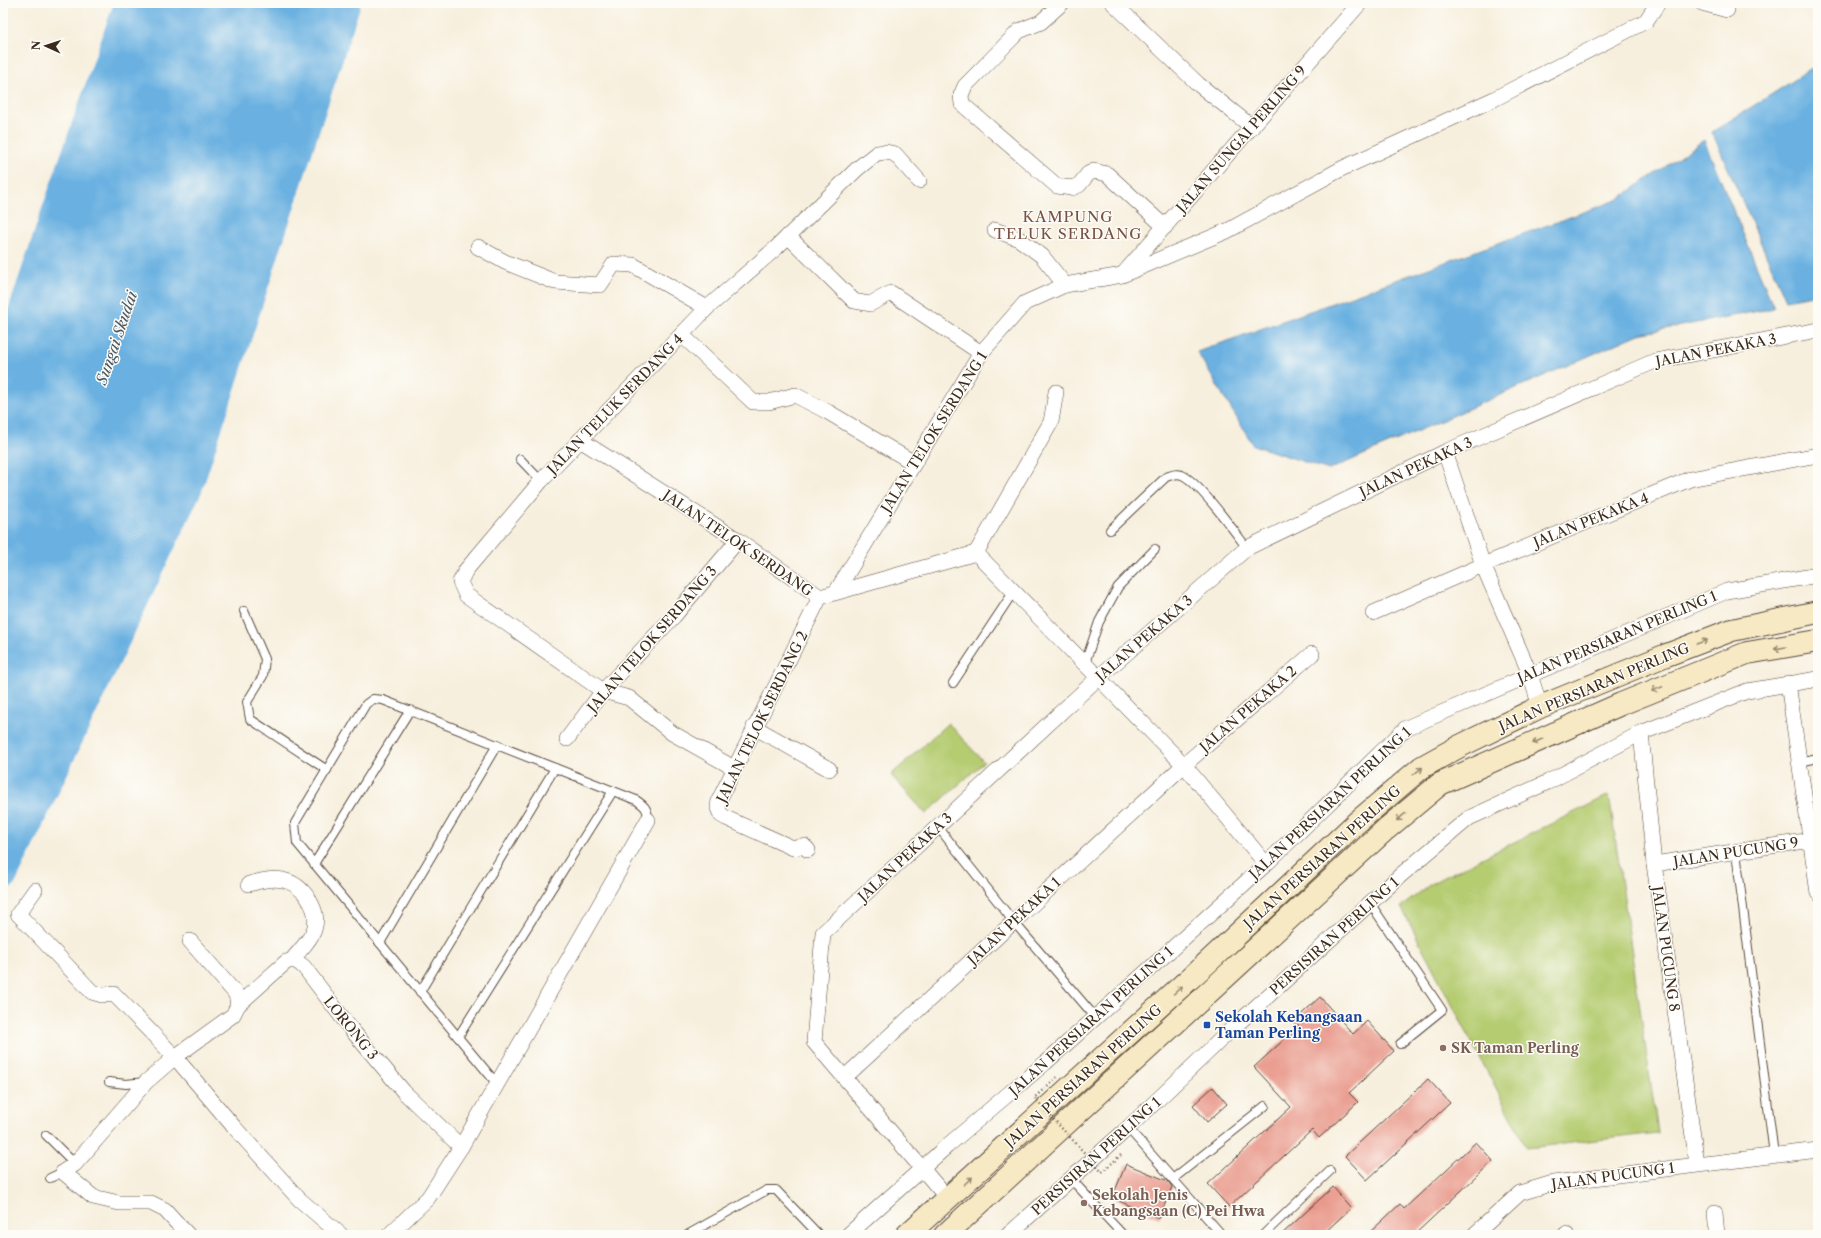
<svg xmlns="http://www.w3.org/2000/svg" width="1821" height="1238" viewBox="0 0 1821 1238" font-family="'Libre Caslon Text',serif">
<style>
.green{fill:#b5cc71;stroke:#787b48}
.water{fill:#6bb1e1;stroke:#536e80}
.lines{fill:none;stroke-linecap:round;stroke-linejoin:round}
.river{stroke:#6bb1e1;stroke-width:29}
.building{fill:#e9998b}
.lane-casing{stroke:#57483b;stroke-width:10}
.street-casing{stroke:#57483b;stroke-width:16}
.secondary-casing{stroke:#57483b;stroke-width:24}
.lane{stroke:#fff;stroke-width:8}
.street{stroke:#fff;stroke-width:15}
.secondary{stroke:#f7e9c3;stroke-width:22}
.path-bridge{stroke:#57483b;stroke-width:2.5;stroke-dasharray:1 3;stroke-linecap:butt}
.oneway{stroke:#998a70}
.transit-dot{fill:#1a4fb4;stroke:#fdfcf7;stroke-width:1.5}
.education-dot{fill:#8d6e63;stroke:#fdfcf7;stroke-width:1.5}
.labels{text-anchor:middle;stroke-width:3;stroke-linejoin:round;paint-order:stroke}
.street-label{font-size:14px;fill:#3b2a1e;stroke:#fdfcf7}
.transit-label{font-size:14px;font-weight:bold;fill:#164399;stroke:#fdfcf7;text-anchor:start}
.education-label{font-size:14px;font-weight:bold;fill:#785e54;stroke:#fdfcf7;text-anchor:start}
.neighbourhood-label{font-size:15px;letter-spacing:1px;fill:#785144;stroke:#fdfcf7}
.water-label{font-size:15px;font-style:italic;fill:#4c5962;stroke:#fdfcf7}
</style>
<rect width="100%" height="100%" fill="#fdfcf7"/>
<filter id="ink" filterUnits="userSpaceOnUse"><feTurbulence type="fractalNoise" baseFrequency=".025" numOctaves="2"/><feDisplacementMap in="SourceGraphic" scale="8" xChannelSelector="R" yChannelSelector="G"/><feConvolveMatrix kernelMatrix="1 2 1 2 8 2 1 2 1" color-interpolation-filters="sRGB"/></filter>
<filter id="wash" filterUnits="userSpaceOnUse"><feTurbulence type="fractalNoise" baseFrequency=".012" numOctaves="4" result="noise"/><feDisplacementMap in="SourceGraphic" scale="16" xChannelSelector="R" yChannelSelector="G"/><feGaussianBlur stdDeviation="0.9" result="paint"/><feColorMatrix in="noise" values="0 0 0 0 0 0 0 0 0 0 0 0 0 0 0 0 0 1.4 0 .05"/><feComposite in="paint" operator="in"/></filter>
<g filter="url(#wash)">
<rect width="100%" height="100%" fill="#f7efdd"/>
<g class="green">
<polygon points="948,723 984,762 926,814 891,775"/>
<polygon points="1609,795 1658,1133 1527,1148 1401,907 1432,883"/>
</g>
<g class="water">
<polygon points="129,3 346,3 188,487 3,876 3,370 55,215"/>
<polygon points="1818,65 1818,294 1786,300 1712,132"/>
<polygon points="1704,140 1774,308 1639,334 1329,470 1253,445 1197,352 1617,200"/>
</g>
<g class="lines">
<g class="river">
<polyline points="3,370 55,215 129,3"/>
<polyline points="3,876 188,487 346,3"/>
</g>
</g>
<g id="blocks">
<g class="building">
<polygon points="1320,997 1353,1034 1367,1021 1394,1051 1349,1093 1358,1102 1319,1138 1312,1130 1229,1207 1208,1184 1291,1107 1254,1067 1299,1026 1294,1021"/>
<polygon points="1428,1079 1450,1103 1367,1180 1345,1156"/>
<polygon points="1213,1087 1227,1104 1207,1122 1193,1105"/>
<polygon points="1476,1142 1493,1161 1414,1235 1367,1235 1400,1204 1404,1209"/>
<polygon points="1126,1164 1168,1181 1172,1187 1159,1218 1112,1198"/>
<polygon points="1333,1187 1351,1208 1322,1235 1281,1235"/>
</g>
</g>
</g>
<g filter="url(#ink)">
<use href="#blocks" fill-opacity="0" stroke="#57483b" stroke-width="1"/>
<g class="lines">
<defs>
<g id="lane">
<polyline points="520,459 541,481"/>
<path d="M1110,530L1166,477C1172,475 1176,473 1182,475C1199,482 1234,531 1247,548"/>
<polyline points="244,611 265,659 263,676 247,702 250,719 327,770"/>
<polyline points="1085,663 1099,622 1118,587 1155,549"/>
<polyline points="953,683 1014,591"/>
<polyline points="1799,762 1818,758"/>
<polyline points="938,827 1014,922 1096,1018"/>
<polyline points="1736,852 1774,1155"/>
<polyline points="314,864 410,710"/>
<polyline points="1370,903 1442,1010 1400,1044"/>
<polyline points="380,943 497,745"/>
<polyline points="420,992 555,768"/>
<polyline points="458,1037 613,791"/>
<polyline points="109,1082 126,1084 145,1082"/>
<path d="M497,1084L297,843L295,823L366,704L373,699L383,700L636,800C645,806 648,809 648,820"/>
<polyline points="1128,1128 1222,1235"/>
<polyline points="46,1135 75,1164"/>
<polyline points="50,1178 63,1172"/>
<polyline points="1174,1178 1265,1106"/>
<polyline points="1071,1179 1123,1235"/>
<polyline points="687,1235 767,1190 776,1190 819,1235"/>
<polyline points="1263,1235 1330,1171"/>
</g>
<g id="street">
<polyline points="1062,3 1041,22 1019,31 965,86 961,95 962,104 1057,186 1072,188 1079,185 1088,174 1094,171 1107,174 1165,227"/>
<polyline points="1113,3 1198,84 1252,127"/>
<polyline points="1702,3 1727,10"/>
<polyline points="995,230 1019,239 1042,256 1065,285"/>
<polyline points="788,236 854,301 870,304 891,293 981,353"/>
<polyline points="478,247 505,262 555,282 600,285 614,264 633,265 707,308"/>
<polyline points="1124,273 1360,3"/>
<polyline points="682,335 753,402 769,402 795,395 828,412 914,463"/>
<polyline points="580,440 738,540 820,597 976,553"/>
<polyline points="1445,452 1483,565 1530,674 1540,707"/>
<polyline points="976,553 1184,765 1266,864"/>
<polyline points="976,553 1051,422 1056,392"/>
<polyline points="836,592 981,353 1025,303 1065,285 1122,275 1227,231 1343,168 1494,99 1646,21 1658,3"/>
<polyline points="1373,613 1483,565 1690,479 1818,455"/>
<polyline points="1788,683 1818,893"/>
<polyline points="754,727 829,769"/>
<polyline points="1641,733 1654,864 1697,1164"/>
<polyline points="567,739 603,691 674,616 738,540"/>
<polyline points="734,768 672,733 629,698 603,691 466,595 460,582 466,570 541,481 707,308 776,248 857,169 877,153 886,152 895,154 919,181"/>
<polyline points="808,850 804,846 793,848 726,818 721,815 718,808 719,800 820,597"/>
<polyline points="1654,864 1818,839"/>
<path d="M249,884C260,881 271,878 283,880C303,884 321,910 314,930C310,941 299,951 292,960"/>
<polyline points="35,890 18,914 92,992 102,995 114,994 175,1057 234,1127 299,1199 341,1235"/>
<path d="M238,1005L286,962C294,959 297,961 304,967L351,1029L404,1092L461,1147"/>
<polyline points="845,1077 1184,765 1312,654"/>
<polyline points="948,1199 814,1042 823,933 1099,677 1247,548 1445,452 1655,361 1818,330"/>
<polyline points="1715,1213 1717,1235"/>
<polyline points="1566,1234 1566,1235"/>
<polyline points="188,1235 165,1210 151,1203 119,1203 93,1197 63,1172 75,1164 146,1082 175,1057 233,1015 238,1005 236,994 190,941"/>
<polyline points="389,1235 428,1198 461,1147 648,820"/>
<polyline points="848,1235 947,1146 1045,1063 1266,864 1406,728 1727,591 1818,575"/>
<polyline points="1008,1235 1128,1128 1235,1026 1402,874 1469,818 1548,782 1641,733 1747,691 1818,679"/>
<polyline points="1474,1235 1520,1193 1553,1183 1818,1150"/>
</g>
<g id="secondary">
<polyline points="907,1235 1208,962 1355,824 1422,767 1460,746 1540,707 1664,656 1732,630 1818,612"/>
<polyline points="945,1235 1385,830 1440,784 1621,704 1747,653 1818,641"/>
</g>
</defs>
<use href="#lane" class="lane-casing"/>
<use href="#street" class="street-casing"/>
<use href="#secondary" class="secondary-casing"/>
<use href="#lane" class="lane"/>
<use href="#street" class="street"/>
<use href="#secondary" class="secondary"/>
<polyline class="path-bridge" points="1057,1077 1034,1098 1102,1172 1121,1155"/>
</g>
<defs><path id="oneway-shaft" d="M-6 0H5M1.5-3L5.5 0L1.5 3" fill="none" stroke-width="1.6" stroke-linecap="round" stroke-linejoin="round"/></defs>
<g class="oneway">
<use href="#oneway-shaft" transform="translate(1702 642) rotate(-20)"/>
<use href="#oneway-shaft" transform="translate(1780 648) rotate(170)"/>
<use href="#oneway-shaft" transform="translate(1657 689) rotate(158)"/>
<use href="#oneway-shaft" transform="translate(1538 741) rotate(156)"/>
<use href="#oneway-shaft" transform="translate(1418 771) rotate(-38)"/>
<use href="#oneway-shaft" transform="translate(1401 817) rotate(140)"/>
<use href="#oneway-shaft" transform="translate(1178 990) rotate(-42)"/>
<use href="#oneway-shaft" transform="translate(968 1181) rotate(-42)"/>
</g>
</g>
<rect class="transit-dot" x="1203" y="1021" width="8" height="8" rx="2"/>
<g class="education-dot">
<circle cx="1443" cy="1048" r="4"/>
<circle cx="1084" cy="1203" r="4"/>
</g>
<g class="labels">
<g class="street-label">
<text transform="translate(1241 139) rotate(-49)" y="5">JALAN SUNGAI PERLING 9</text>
<text transform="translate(1716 350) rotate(-11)" y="5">JALAN PEKAKA 3</text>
<text transform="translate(615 404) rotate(-46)" y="5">JALAN TELUK SERDANG 4</text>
<text transform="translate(934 432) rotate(-58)" y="5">JALAN TELOK SERDANG 1</text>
<text transform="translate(1416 467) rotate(-25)" y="5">JALAN PEKAKA 3</text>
<text transform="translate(1591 520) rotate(-22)" y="5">JALAN PEKAKA 4</text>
<text transform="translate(738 543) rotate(34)" y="5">JALAN TELOK SERDANG</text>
<text transform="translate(1617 637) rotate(-23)" y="5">JALAN PERSIARAN PERLING 1</text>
<text transform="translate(1144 638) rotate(-41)" y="5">JALAN PEKAKA 3</text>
<text transform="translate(652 639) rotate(-49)" y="5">JALAN TELOK SERDANG 3</text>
<text transform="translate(1594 687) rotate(-23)" y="5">JALAN PERSIARAN PERLING</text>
<text transform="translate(1248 709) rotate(-41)" y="5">JALAN PEKAKA 2</text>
<text transform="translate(762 717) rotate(-64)" y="5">JALAN TELOK SERDANG 2</text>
<text transform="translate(1330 803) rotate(-43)" y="5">JALAN PERSIARAN PERLING 1</text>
<text transform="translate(1736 852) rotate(-9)" y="5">JALAN PUCUNG 9</text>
<text transform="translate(905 857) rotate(-43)" y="5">JALAN PEKAKA 3</text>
<text transform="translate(1322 857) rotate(-42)" y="5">JALAN PERSIARAN PERLING</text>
<text transform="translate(1014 921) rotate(-43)" y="5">JALAN PEKAKA 1</text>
<text transform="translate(1334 936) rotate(-42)" y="5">PERSISIRAN PERLING 1</text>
<text transform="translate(1666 949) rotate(82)" y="5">JALAN PUCUNG 8</text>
<text transform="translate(1091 1021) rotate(-42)" y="5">JALAN PERSIARAN PERLING 1</text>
<text transform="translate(351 1028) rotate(51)" y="5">LORONG 3</text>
<text transform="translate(1083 1076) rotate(-42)" y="5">JALAN PERSIARAN PERLING</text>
<text transform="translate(1096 1156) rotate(-42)" y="5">PERSISIRAN PERLING 1</text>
<text transform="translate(1613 1176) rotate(-8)" y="5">JALAN PUCUNG 1</text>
</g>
<g class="transit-label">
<text x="1215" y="1022">Sekolah Kebangsaan<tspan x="1215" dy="16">Taman Perling</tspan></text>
</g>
<g class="education-label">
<text x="1451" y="1053">SK Taman Perling</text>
<text x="1092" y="1200">Sekolah Jenis<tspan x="1092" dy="16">Kebangsaan (C) Pei Hwa</tspan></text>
</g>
<g class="neighbourhood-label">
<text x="1068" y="222">KAMPUNG<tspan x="1068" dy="17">TELUK SERDANG</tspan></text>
</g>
<g class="water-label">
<text transform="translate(117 338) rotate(-71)" y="5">Sungai Skudai</text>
</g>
</g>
<rect width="1821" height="1238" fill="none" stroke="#fdfcf7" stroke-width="16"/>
<g transform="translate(46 46) rotate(273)" stroke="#fdfcf7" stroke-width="3" paint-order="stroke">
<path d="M0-3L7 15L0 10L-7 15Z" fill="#3b2a1e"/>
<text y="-6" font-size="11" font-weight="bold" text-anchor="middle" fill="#3b2a1e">N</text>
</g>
</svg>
